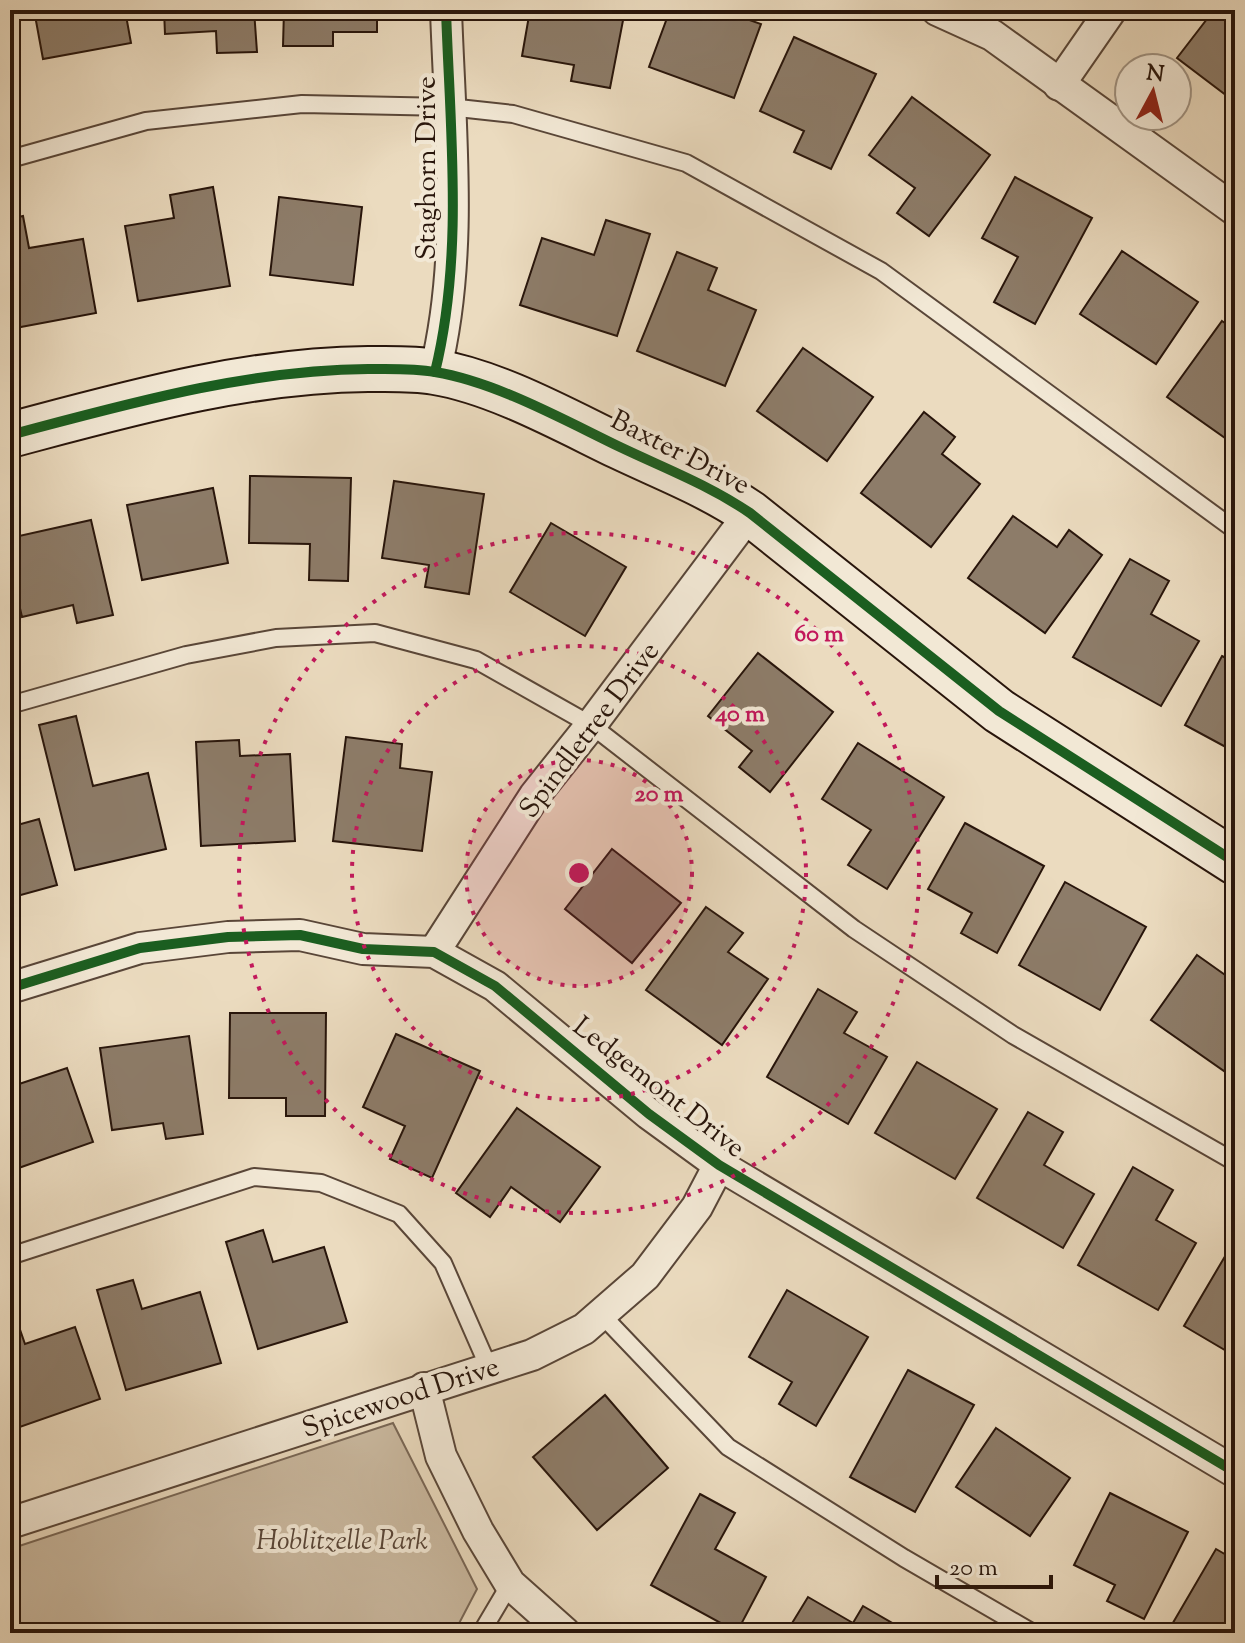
<svg xmlns="http://www.w3.org/2000/svg" width="1245" height="1643" viewBox="0 0 1245 1643" font-family="'Sorts Mill Goudy',serif">
<style>
.green{fill:#cab9a0;stroke:#796756;stroke-width:2}
.building{fill:#8d7c69;stroke:#28150b;stroke-width:2}
.lines{fill:none;stroke-linecap:round;stroke-linejoin:round}
.lane-casing{stroke:#594638;stroke-width:20}
.street-casing{stroke:#594638;stroke-width:34}
.secondary-casing{stroke:#28150b;stroke-width:48}
.lane{stroke:#f2e8d5;stroke-width:16}
.street{stroke:#f2e8d5;stroke-width:30}
.secondary{stroke:#f2e8d5;stroke-width:44}
.cycleway-casing{stroke:#f2e8d5;stroke-width:15}
.cycleway{stroke:#1b5e20;stroke-width:10}
.ring{fill:none;stroke:#c2185b;stroke-width:4;stroke-dasharray:4 8}
.labels{text-anchor:middle;stroke-width:8;stroke-linejoin:round;paint-order:stroke}
.street-label{font-size:28px;fill:#28150b;stroke:#f2e8d5}
.park-label{font-size:28px;font-style:italic;fill:#594638;stroke:#f2e8d5}
.centre{fill:#c2185b;stroke:#f2e8d5;stroke-width:4}
.ring-label{font-size:24px;text-anchor:middle;font-weight:bold;fill:#c2185b;stroke:#f2e8d5;stroke-width:8;stroke-linejoin:round;paint-order:stroke}
</style>
<rect width="100%" height="100%" fill="#ebdbbf"/>
<filter id="stains"><feTurbulence type="fractalNoise" baseFrequency=".0025" numOctaves="4"/><feColorMatrix values="0 0 0 0 .2 0 0 0 0 .09 0 0 0 0 .02 0 0 0 .5 -.17"/></filter>
<radialGradient id="worn" r=".72"><stop offset=".6" stop-color="#630" stop-opacity="0"/><stop offset="1" stop-color="#630" stop-opacity=".3"/></radialGradient>
<polygon class="green" points="393,1423 477,1589 454,1633 10,1633 10,1549"/>
<g class="building">
<polygon points="34,10 125,10 131,43 43,59"/>
<polygon points="164,10 254,10 257,52 217,53 216,31 165,34"/>
<polygon points="284,10 377,10 377,32 333,32 333,46 283,46"/>
<polygon points="530,10 625,10 610,88 571,81 574,65 522,56"/>
<polygon points="670,10 721,10 761,24 734,98 649,67"/>
<polygon points="1214,10 1218,10 1235,23 1235,102 1177,58"/>
<polygon points="794,37 876,74 831,169 794,152 804,131 760,111"/>
<polygon points="912,97 990,155 929,236 897,213 915,188 869,155"/>
<polygon points="1015,177 1092,218 1035,324 994,302 1018,257 982,238"/>
<polygon points="213,187 230,286 138,301 125,226 174,218 170,195"/>
<polygon points="279,197 362,207 353,285 270,275"/>
<polygon points="23,216 29,248 83,239 96,313 10,329 10,219"/>
<polygon points="606,220 650,234 617,336 520,305 542,238 594,255"/>
<polygon points="1122,251 1198,302 1156,364 1080,314"/>
<polygon points="677,252 717,268 708,290 756,310 725,386 637,351"/>
<polygon points="1222,321 1235,330 1235,445 1167,397"/>
<polygon points="803,348 873,397 827,461 757,411"/>
<polygon points="924,412 955,437 942,454 980,484 931,547 861,493"/>
<polygon points="250,476 351,478 348,581 309,580 310,544 249,543"/>
<polygon points="394,481 484,494 469,594 425,587 429,565 382,558"/>
<polygon points="213,488 228,563 142,580 127,505"/>
<polygon points="1013,516 1057,547 1069,530 1102,555 1045,633 968,578"/>
<polygon points="91,520 113,615 77,623 73,605 22,617 10,565 10,538"/>
<polygon points="551,523 626,567 585,636 510,592"/>
<polygon points="1130,559 1169,581 1151,614 1199,641 1161,706 1073,657"/>
<polygon points="758,653 833,712 770,792 739,767 752,751 708,716"/>
<polygon points="1222,656 1235,663 1235,752 1185,725"/>
<polygon points="76,716 93,786 148,773 166,849 75,870 39,725"/>
<polygon points="346,737 402,744 400,768 432,772 422,851 333,841"/>
<polygon points="239,740 240,756 290,754 295,841 201,846 196,742"/>
<polygon points="858,743 944,797 887,889 848,865 871,830 822,799"/>
<polygon points="39,819 57,885 10,898 10,827"/>
<polygon points="965,823 1044,866 997,953 961,933 972,913 928,889"/>
<polygon points="612,849 681,903 632,963 565,909"/>
<polygon points="1065,882 1146,927 1100,1010 1019,965"/>
<polygon points="706,907 743,933 728,952 768,979 722,1045 646,990"/>
<polygon points="1197,955 1235,982 1235,1056 1224,1071 1151,1020"/>
<polygon points="818,989 857,1012 844,1033 887,1057 848,1124 767,1077"/>
<polygon points="230,1013 326,1013 325,1116 286,1116 286,1098 229,1098"/>
<polygon points="396,1034 480,1071 432,1178 390,1159 405,1126 363,1107"/>
<polygon points="189,1036 203,1134 166,1139 163,1123 112,1130 100,1048"/>
<polygon points="917,1062 997,1109 955,1179 875,1133"/>
<polygon points="67,1068 93,1142 10,1171 10,1087"/>
<polygon points="517,1108 600,1167 560,1222 511,1187 490,1217 456,1193"/>
<polygon points="1028,1112 1063,1132 1044,1165 1094,1194 1063,1248 977,1198"/>
<polygon points="1133,1167 1173,1190 1156,1220 1196,1243 1158,1310 1078,1265"/>
<polygon points="263,1230 273,1262 324,1247 347,1322 258,1349 226,1242"/>
<polygon points="1234,1241 1235,1242 1235,1356 1184,1326"/>
<polygon points="133,1280 142,1309 200,1292 221,1363 126,1390 97,1290"/>
<polygon points="787,1290 868,1337 816,1426 779,1404 792,1382 749,1357"/>
<polygon points="17,1321 25,1344 75,1327 100,1399 14,1429 10,1416 10,1324"/>
<polygon points="908,1370 974,1405 915,1512 850,1477"/>
<polygon points="605,1395 668,1468 597,1530 533,1457"/>
<polygon points="996,1428 1070,1478 1030,1536 956,1487"/>
<polygon points="1110,1493 1188,1532 1144,1619 1107,1601 1115,1585 1074,1565"/>
<polygon points="700,1494 735,1513 715,1549 766,1577 737,1632 651,1585"/>
<polygon points="1216,1549 1235,1560 1235,1633 1167,1633"/>
<polygon points="808,1597 853,1623 863,1606 899,1627 896,1633 786,1633"/>
</g>
<g class="lines">
<defs>
<g id="lane">
<polyline points="10,159 146,121 302,104 449,107 513,114 686,163 881,271 1235,530"/>
<polyline points="10,705 186,655 276,638 375,633 476,660 591,725 854,929 1013,1035 1235,1162"/>
<polyline points="10,1256 254,1177 321,1183 399,1214 443,1263 489,1368"/>
<polyline points="601,1314 728,1447 904,1558 1033,1633"/>
<polyline points="481,1633 510,1584"/>
</g>
<g id="street">
<polyline points="937,10 992,35 1235,210"/>
<polyline points="1059,85 1111,10"/>
<path d="M435,372C464,254 450,130 446,10"/>
<polyline points="434,952 535,795 591,725 750,513"/>
<polyline points="10,988 140,948 228,937 300,935 363,949 434,952 495,986 649,1114 719,1165 1235,1472"/>
<polyline points="424,1388 441,1456 478,1531 510,1584 565,1633"/>
<polyline points="10,1523 532,1355 584,1329 645,1276 697,1207 719,1165"/>
</g>
<path id="secondary" d="M10,435C127,404 246,370 368,369C390,369 413,368 435,372C496,382 564,420 620,447C664,468 709,485 750,513L999,711L1235,862"/>
</defs>
<use href="#lane" class="lane-casing"/>
<use href="#street" class="street-casing"/>
<use href="#secondary" class="secondary-casing"/>
<use href="#lane" class="lane"/>
<use href="#street" class="street"/>
<use href="#secondary" class="secondary"/>
<defs>
<g id="cycleway">
<path d="M435,372C464,254 450,130 446,10"/>
<path d="M10,435C127,404 246,370 368,369C390,369 413,368 435,372C496,382 564,420 620,447C664,468 709,485 750,513L999,711L1235,862"/>
<polyline points="10,988 140,948 228,937 300,935 363,949 434,952 495,986 649,1114 719,1165 1235,1472"/>
</g>
</defs>
<use href="#cycleway" class="cycleway-casing"/>
<use href="#cycleway" class="cycleway"/>
</g>
<circle cx="579" cy="873" r="113" fill="#c2185b" fill-opacity=".12"/>
<g class="ring">
<circle cx="579" cy="873" r="113"/>
<circle cx="579" cy="873" r="227"/>
<circle cx="579" cy="873" r="340"/>
</g>
<g class="labels">
<g class="street-label">
<text transform="translate(425 168) rotate(-90)" y="10">Staghorn Drive</text>
<text transform="translate(681 451) rotate(27)" y="10">Baxter Drive</text>
<text transform="translate(588 729) rotate(-53)" y="10">Spindletree Drive</text>
<text transform="translate(660 1086) rotate(38)" y="10">Ledgemont Drive</text>
<text transform="translate(400 1396) rotate(-18)" y="10">Spicewood Drive</text>
</g>
<g class="park-label">
<text x="342" y="1549">Hoblitzelle Park</text>
</g>
</g>
<circle cx="579" cy="873" r="12" class="centre"/>
<g class="ring-label">
<text x="819" y="641">60 m</text>
<text x="740" y="721">40 m</text>
<text x="659" y="801">20 m</text>
</g>
<rect width="1245" height="1643" fill="none" stroke="#ebdbbf" stroke-width="40"/>
<rect x="12" y="12" width="1221" height="1619" fill="none" stroke="#28150b" stroke-width="4"/>
<rect x="20" y="20" width="1205" height="1603" fill="none" stroke="#28150b" stroke-width="2"/>
<g transform="translate(1153 92) rotate(7)"><circle r="38" fill="#f2e8d5" stroke="#a19484" stroke-width="2"/>
<path d="M0-6L14 30L0 20L-14 30Z" fill="#8f2418"/>
<text y="-12" font-size="22" font-weight="bold" text-anchor="middle" fill="#28150b">N</text>
</g>
<path d="M937 1575v12h114v-12" fill="none" stroke="#28150b" stroke-width="4"/>
<text x="949" y="1575" font-size="24" fill="#28150b" stroke="#f2e8d5" stroke-width="6" paint-order="stroke">20 m</text>
<rect width="100%" height="100%" filter="url(#stains)"/>
<rect width="100%" height="100%" fill="url(#worn)"/>
</svg>
